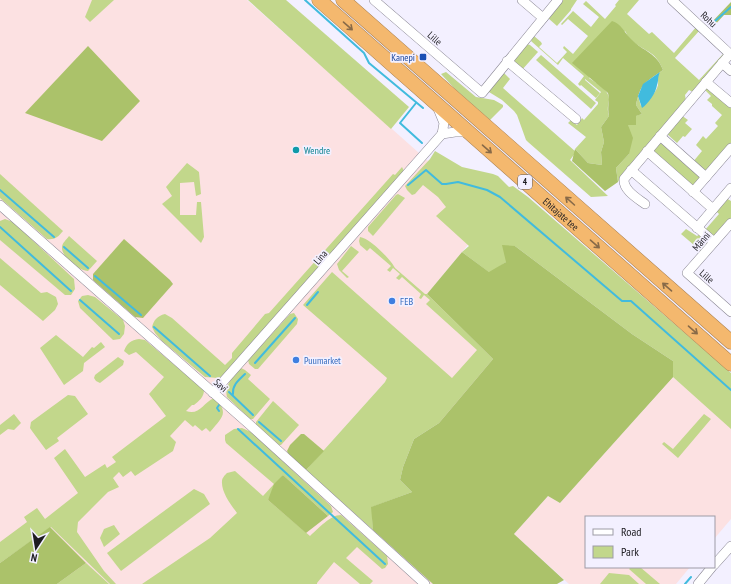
<svg xmlns="http://www.w3.org/2000/svg" width="731" height="584" viewBox="0 0 731 584" font-family="'PT Sans Narrow',sans-serif">
<style>
.industrial{fill:#fce1e2}
.green{fill:#c2d78b}
.forest{fill:#abc26a}
.water{fill:#41bbde}
.lines{fill:none;stroke-linecap:round;stroke-linejoin:round}
.stream{stroke:#41bbde;stroke-width:2}
.minor-casing{stroke:#898693;stroke-width:10}
.highway-casing{stroke:#a98153;stroke-width:15}
.minor{stroke:#fff;stroke-width:9}
.highway{stroke:#f4b86e;stroke-width:14}
.oneway{stroke:#886a48}
.transit-dot{fill:#1a4fb4;stroke:#f3f0ff;stroke-width:1.5}
.culture-dot{fill:#0f9aa8;stroke:#f3f0ff;stroke-width:1.5}
.shop-dot{fill:#3f7fe0;stroke:#f3f0ff;stroke-width:1.5}
.labels{text-anchor:middle;stroke-width:3.5;stroke-linejoin:round;paint-order:stroke}
.shield{fill:#f3f0ff;stroke:#5d5c64;stroke-width:1}
.shield-label{font-size:9px;font-weight:bold;fill:#1d1c21}
.street-label{font-size:10px;fill:#1d1c21;stroke:#f3f0ff}
.transit-label{font-size:10px;fill:#164399;stroke:#f3f0ff;text-anchor:end}
.culture-label{font-size:10px;fill:#0d838f;stroke:#f3f0ff;text-anchor:start}
.shop-label{font-size:10px;fill:#366cbe;stroke:#f3f0ff;text-anchor:start}
</style>
<rect width="100%" height="100%" fill="#f3f0ff"/>
<g class="industrial">
<polygon points="0,0 247,0 491,217 427,294 493,359 439,423 385,382 306,470 433,584 57,584 85,563 50,527 0,563"/>
<polygon points="673,377 731,427 731,519 714,539 714,517 586,517 586,567 690,567 676,584 569,584 514,534 548,496 560,503"/>
</g>
<g class="green">
<polygon points="92,0 114,0 90,22 85,17"/>
<polygon points="248,0 286,0 409,107 391,129"/>
<polygon points="563,0 577,0 571,9 571,10 557,26 548,18"/>
<path d="M619,0H639L627,14L649,34L652,32L674,53L697,26L699,31L675,58L699,80L723,54H727L693,92L689,90L685,95L686,101L640,157C629,164 624,171 618,182L616,168L629,154L628,124L636,125L635,116L642,114L636,105L638,96L641,106C647,100 656,94 658,85C659,78 655,75 663,70C656,50 642,51 630,39C628,37 627,34 625,31L589,78C596,83 610,90 609,100C608,106 607,109 609,116L601,127L604,142L601,152L602,165L588,163L575,149L586,137L568,123L571,120L577,125L582,118L584,120L598,104V102L595,100L601,92L585,79V80L600,93L596,98L581,85L580,86L578,84L584,76L563,58L558,65L531,41L534,36L541,42L542,44L539,47L557,63L567,52L563,48L564,46L573,54L588,36L568,19L562,25L561,24L573,11L591,27L599,17L583,4L586,1L605,19L616,6L615,5Z"/>
<polygon points="527,44 530,45 538,52 521,71 513,60"/>
<polygon points="541,55 596,103 591,109 536,60"/>
<polygon points="446,72 476,97 494,100 503,105 503,107 490,120 455,89 441,74"/>
<polygon points="504,73 510,79 503,88 576,152 570,160 608,196 591,197 528,142 526,140 517,115 514,111 502,100 489,92 489,88"/>
<polygon points="706,86 731,105 731,145 707,173 692,163 702,151 696,145 703,136 706,139 718,126 715,123 722,115 712,106 712,104 707,100 711,96 704,89"/>
<polygon points="681,115 688,120 685,123 692,129 685,137 683,136 677,143 667,134"/>
<polygon points="662,143 701,177 693,188 653,153 653,149 658,144"/>
<polygon points="435,151 462,167 493,174 498,176 509,187 513,186 528,197 731,373 731,429 673,377 643,410 546,327 673,376 673,361 632,334 515,246 506,262 490,273 462,252 469,246 436,216 446,207 438,197 423,185 415,194 412,195 407,190 405,186 430,159"/>
<polygon points="187,163 199,172 201,194 196,196 194,182 180,183 180,215 196,215 197,202 201,202 204,237 201,243 162,204 172,196 166,187"/>
<path d="M402,167L404,171L225,375L218,378L205,377L162,341L155,333L152,327C154,320 157,316 165,314L172,318L225,365L232,358V353L265,314L269,313L393,174L395,175Z"/>
<path d="M0,174L63,231C58,237 55,240 47,239L0,198Z"/>
<polygon points="398,194 405,198 373,236 368,231 368,227 396,195"/>
<polygon points="726,198 731,201 731,219 716,235 713,236 705,230 719,214 715,210"/>
<polygon points="5,219 13,222 74,279 75,289 71,295 65,295 0,240 0,221"/>
<polygon points="686,229 697,236 700,234 708,243 701,251 681,234"/>
<path d="M69,236L97,261L88,271C79,271 61,257 62,247C62,243 67,239 69,236Z"/>
<path d="M360,237C370,238 391,260 395,268L425,294H427L493,359L439,423L414,439L403,467L400,480L412,492L372,507L373,530L306,470L385,382L387,378L303,305L332,272L452,378L477,350L426,304L430,300L424,295L421,299L419,298L421,294L402,277L399,280L396,278L400,274L393,268L390,272L387,270L391,266L370,248L367,251L360,245L359,241Z"/>
<polygon points="351,246 359,252 342,271 349,277 347,278 339,270 337,264"/>
<polygon points="0,258 41,293 47,292 56,297 58,304 55,310 43,321 0,285"/>
<polygon points="88,295 95,297 123,320 125,326 124,334 120,339 113,340 80,308 78,301 82,296"/>
<polygon points="294,313 298,319 297,324 258,369 255,369 249,364 248,360 290,314"/>
<polygon points="56,335 83,357 92,347 94,348 101,342 105,347 84,363 83,371 64,385 40,348"/>
<path d="M139,339L145,340L204,390C204,397 199,401 194,405H192L186,411C199,416 203,403 214,398C230,413 222,417 210,432L206,428L202,431L195,425L193,427L185,420L170,436L176,442L173,451L135,476L131,471L123,477L119,472L113,478L119,487L108,492L78,522L77,532L104,571L116,584H110L51,527L0,563V542L27,522L24,517L37,508L45,519L78,493L54,458L65,449L85,477L105,464L107,468L116,462L112,457L166,416L149,394L164,377L136,352L129,355L124,351C127,343 131,340 139,339Z"/>
<polygon points="118,357 124,361 123,365 100,383 96,381 94,378 95,375"/>
<path d="M241,368L245,370L251,375L248,379L270,399L253,419H250L227,397C224,386 233,376 241,368Z"/>
<polygon points="68,395 75,396 88,414 57,438 59,441 46,450 32,431 30,428 31,422"/>
<polygon points="273,401 299,425 281,445 279,445 256,425 256,422"/>
<polygon points="14,414 21,423 14,430 8,429 0,435 0,425"/>
<polygon points="704,414 711,419 678,458 662,444 664,442 673,449"/>
<path d="M242,428L251,432L331,506L333,512L328,516L283,475L268,500L310,536C318,529 330,515 341,515L387,556L388,564L385,568L382,569L357,547L346,558L373,581L370,584H360L334,562L317,583V584H142L210,538L237,513C231,505 221,492 222,481C222,478 225,475 227,473L235,471L263,496L274,484L226,443L225,440V435L234,429Z"/>
<polygon points="194,489 204,494 210,504 121,571 107,553"/>
<polygon points="114,525 120,534 104,547 100,538 104,529"/>
<polygon points="86,563 109,584 57,584"/>
<polygon points="631,567 640,567 660,584 646,584 629,569"/>
<polygon points="609,573 629,575 639,584 600,584"/>
</g>
<g class="forest">
<polygon points="731,2 731,15 724,15 713,27 709,25"/>
<path d="M612,21C621,23 625,34 632,40C643,51 657,53 663,70C645,83 641,82 636,105L642,114L636,116V125H628L633,138L629,154L616,168L618,182L605,191L572,161L575,149L588,163L602,165L601,152L604,142L601,127L609,116C607,107 610,100 608,93L572,63Z"/>
<polygon points="88,46 140,101 102,141 25,113"/>
<polygon points="124,239 170,280 173,284 143,318 135,317 93,280 93,274"/>
<polygon points="502,245 515,246 632,334 673,361 673,377 560,503 548,496 514,534 564,580 557,584 433,584 373,530 371,507 412,492 400,480 403,467 414,439 439,423 493,359 427,294 462,252 489,272 506,262"/>
<polygon points="301,434 304,434 324,451 306,470 289,455 287,451 290,445"/>
<polygon points="283,475 328,516 306,533 268,500 274,484"/>
<polygon points="50,527 86,563 57,584 0,584 0,563"/>
</g>
<path class="water" d="M660,72C657,79 659,80 657,85C656,93 648,104 642,108L638,96L643,84Z"/>
<g class="lines">
<g class="stream">
<polyline points="305,0 364,53 369,63 423,108"/>
<polyline points="715,21 731,7"/>
<polyline points="416,103 400,123 422,143"/>
<polyline points="408,185 426,170 442,184 446,184 458,182 487,190 500,197 622,301 631,301 731,390"/>
<polyline points="0,190 54,237"/>
<polyline points="0,227 71,291"/>
<polyline points="64,247 88,268"/>
<polyline points="95,276 141,315"/>
<polyline points="80,300 119,334"/>
<polyline points="307,305 318,292"/>
<polyline points="154,327 210,376"/>
<polyline points="255,363 295,318"/>
<polyline points="229,392 253,415"/>
<path d="M233,394C232,385 239,380 245,374"/>
<polyline points="219,405 217,408 219,411"/>
<polyline points="259,422 281,441"/>
<polyline points="238,429 385,564"/>
<polyline points="685,584 691,577"/>
</g>
<defs>
<g id="minor">
<polyline points="374,0 482,93 558,0"/>
<polyline points="522,0 543,18"/>
<polyline points="672,0 731,55"/>
<polyline points="507,61 576,119"/>
<polyline points="722,63 731,71"/>
<polyline points="706,82 731,103"/>
<polyline points="437,106 444,123 442,134 455,132 468,132"/>
<polyline points="660,136 706,177"/>
<polyline points="647,151 713,209"/>
<polyline points="631,170 714,242"/>
<polyline points="693,192 731,148"/>
<path d="M645,204C637,198 623,190 624,179L730,54"/>
<polyline points="0,205 250,425 425,584"/>
<polyline points="731,223 687,273 731,312"/>
<polyline points="697,228 731,188"/>
<polyline points="213,393 442,134"/>
<polyline points="714,565 731,546"/>
<polyline points="698,584 712,567"/>
</g>
<g id="highway">
<path id="s1" d="M319,0L731,364"/>
<polyline points="343,0 731,342"/>
</g>
</defs>
<use href="#minor" class="minor-casing"/>
<use href="#highway" class="highway-casing"/>
<use href="#minor" class="minor"/>
<use href="#highway" class="highway"/>
</g>
<defs><path id="oneway-shaft" d="M-6 0H5M1.5-3L5.5 0L1.5 3" fill="none" stroke-width="1.6" stroke-linecap="round" stroke-linejoin="round"/></defs>
<g class="oneway">
<use href="#oneway-shaft" transform="translate(348 26) rotate(41)"/>
<use href="#oneway-shaft" transform="translate(487 149) rotate(41)"/>
<use href="#oneway-shaft" transform="translate(570 201) rotate(-138)"/>
<use href="#oneway-shaft" transform="translate(595 244) rotate(41)"/>
<use href="#oneway-shaft" transform="translate(667 287) rotate(-139)"/>
<use href="#oneway-shaft" transform="translate(693 330) rotate(41)"/>
</g>
<rect class="transit-dot" x="419" y="53" width="8" height="8" rx="2"/>
<circle class="culture-dot" cx="296" cy="150" r="4"/>
<g class="shop-dot">
<circle cx="392" cy="301" r="4"/>
<circle cx="296" cy="360" r="4"/>
</g>
<g class="labels">
<rect class="shield" x="518" y="175" width="14" height="14" rx="3"/>
<g class="shield-label">
<text x="525" y="185">4</text>
</g>
<g class="street-label">
<text transform="translate(709 19) rotate(43)" y="4">Rohu</text>
<text transform="translate(435 38) rotate(41)" y="4">Lille</text>
<text dy="4" stroke="none"><textPath href="#s1" startOffset="323">Ehitajate tee</textPath></text>
<text transform="translate(701 241) rotate(-49)" y="4">Männi</text>
<text transform="translate(320 257) rotate(-49)" y="4">Lina</text>
<text transform="translate(707 276) rotate(41)" y="4">Lille</text>
<text transform="translate(221 385) rotate(42)" y="4">Savi</text>
</g>
<g class="transit-label">
<text x="415" y="61">Kanepi</text>
</g>
<g class="culture-label">
<text x="304" y="154">Wendre</text>
</g>
<g class="shop-label">
<text x="400" y="305">FEB</text>
<text x="304" y="364">Puumarket</text>
</g>
</g>
<rect x="585" y="516" width="130" height="52" fill="#f3f0ff" stroke="#9d9ba6"/>
<rect x="593" y="529" width="20" height="6" fill="#ffffff" stroke="#9d9ba6"/>
<text x="621" y="536" font-size="12" fill="#1d1c21">Road</text>
<rect x="593" y="546" width="20" height="12" fill="#c2d78b" stroke="#9d9ba6"/>
<text x="621" y="556" font-size="12" fill="#1d1c21">Park</text>
<g transform="translate(36 548) rotate(192)" stroke="#f3f0ff" stroke-width="3" paint-order="stroke">
<path d="M0-3L7 15L0 10L-7 15Z" fill="#1d1c21"/>
<text y="-6" font-size="11" font-weight="bold" text-anchor="middle" fill="#1d1c21">N</text>
</g>
</svg>
